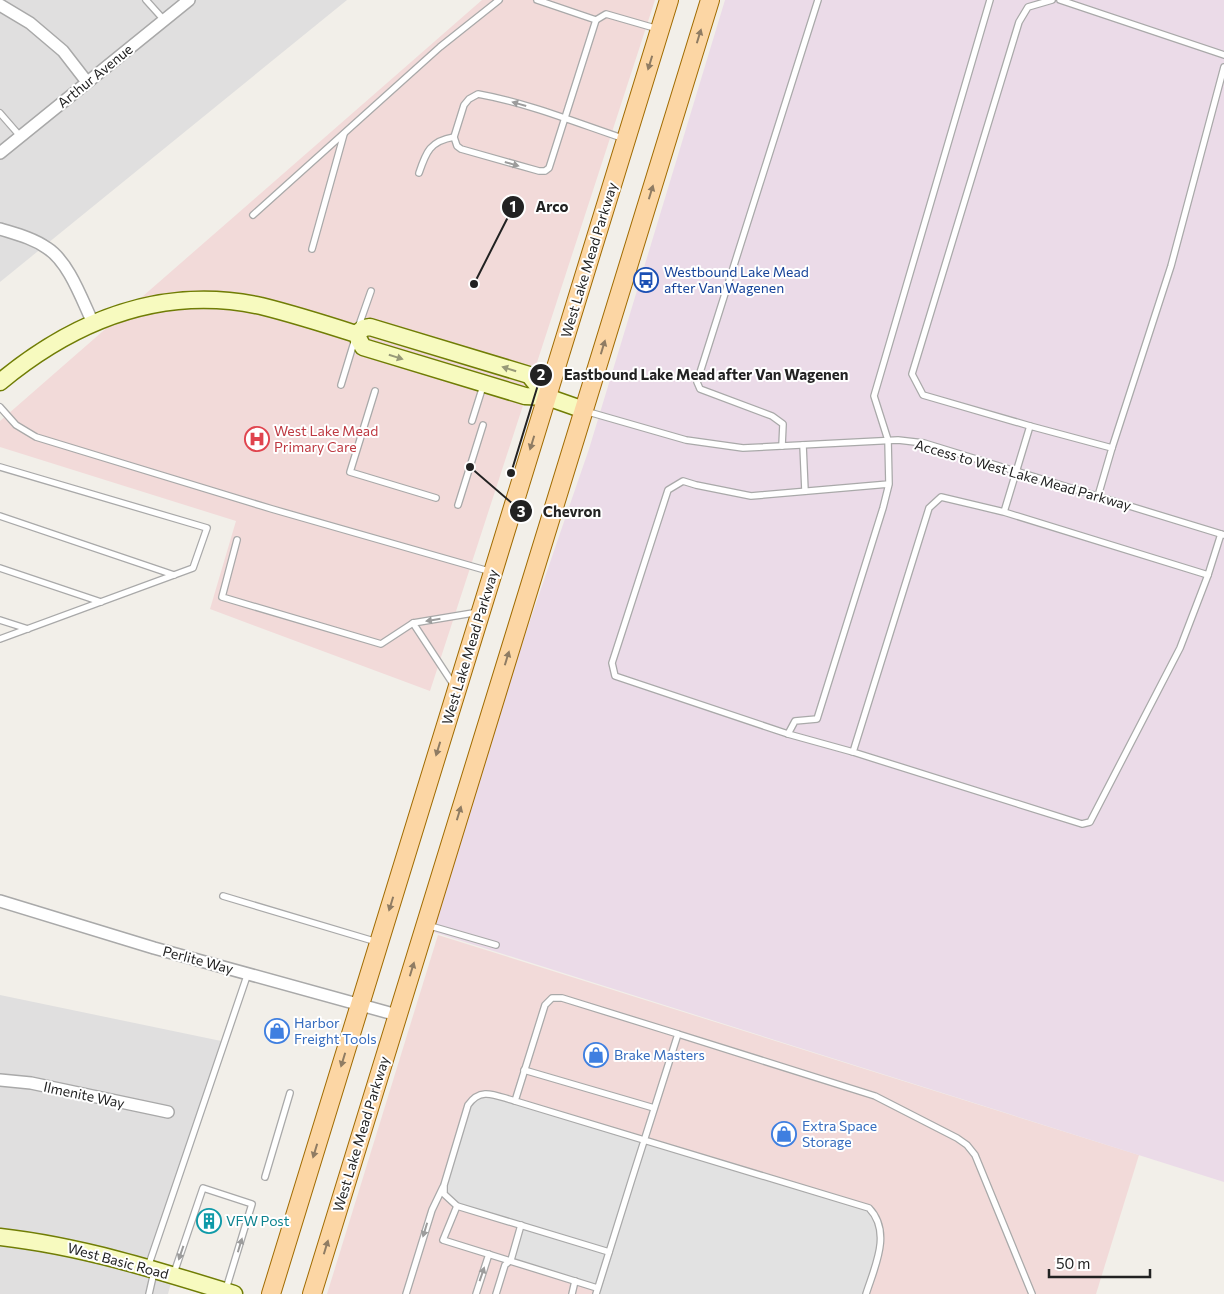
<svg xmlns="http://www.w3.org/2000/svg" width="1224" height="1294" viewBox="0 0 1224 1294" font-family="Commissioner,sans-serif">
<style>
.residential{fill:#e0dfdf}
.commercial{fill:#f2dad9}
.industrial{fill:#ebdbe8}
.parking{fill:#e2e2e2}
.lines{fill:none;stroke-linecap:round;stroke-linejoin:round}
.lane-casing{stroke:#a9a9a9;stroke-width:8}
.street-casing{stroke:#a9a9a9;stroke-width:14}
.secondary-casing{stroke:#707d05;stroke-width:19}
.primary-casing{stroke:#a06b00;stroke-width:20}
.lane{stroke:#fff;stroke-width:5.5}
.street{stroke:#fff;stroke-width:11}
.secondary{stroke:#f7fabf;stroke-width:16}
.primary{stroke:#fcd6a4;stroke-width:18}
.oneway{fill:#8f7c63}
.oneway2{fill:#9c9c9c}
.oneway3{fill:#979978}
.labels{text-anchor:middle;stroke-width:4;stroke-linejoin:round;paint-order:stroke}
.street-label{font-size:14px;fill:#222;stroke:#fff}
.transit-label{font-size:14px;fill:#164399;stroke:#fff;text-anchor:start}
.health-label{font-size:14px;fill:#be3a42;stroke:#fff;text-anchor:start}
.shop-label{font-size:14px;fill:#366cbe;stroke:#fff;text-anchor:start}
.culture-label{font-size:14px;fill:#0d838f;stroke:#fff;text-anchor:start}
.leader{fill:none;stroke:#222;stroke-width:2}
.callout-dot{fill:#222;stroke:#fff;stroke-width:2}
.mark-label{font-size:15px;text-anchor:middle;font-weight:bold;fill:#fff}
.callout-label{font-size:15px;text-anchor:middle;font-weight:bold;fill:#222;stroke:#fff;stroke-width:4;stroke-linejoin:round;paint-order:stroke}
</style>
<rect width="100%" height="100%" fill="#f2efe9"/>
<g class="residential">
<polygon points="0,0 347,0 0,282"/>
<polygon points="0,995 226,1042 146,1267 173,1275 168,1294 0,1294"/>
</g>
<g class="commercial">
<polygon points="482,0 655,0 430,691 210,609 236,521 0,447 0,421"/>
<polygon points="438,935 1139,1155 1096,1294 327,1294"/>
</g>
<polygon class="industrial" points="725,0 1224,0 1224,1182 424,929 589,449"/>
<polygon class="parking" points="486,1093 869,1208 881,1228 873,1272 866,1294 596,1294 597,1289 511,1260 521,1225 449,1201 444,1185 468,1105"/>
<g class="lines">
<defs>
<g id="lane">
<polyline points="146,0 164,20"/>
<path d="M537,0L596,20L549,168L545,171H539L461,149L457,146L454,137L464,105L469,99L478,94C528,103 577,123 625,139"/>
<polyline points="1060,0 1224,55"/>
<polyline points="596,20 606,14 658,29"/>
<polyline points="0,113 20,136"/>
<path d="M419,173C426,152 430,141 454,137"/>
<polyline points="253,215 440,47 499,0"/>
<polyline points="312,249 344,134"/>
<polyline points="358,328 371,291"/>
<polyline points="341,385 355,339"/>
<polyline points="375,391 350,472 436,498"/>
<polyline points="0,407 16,425 36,437 272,509 492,572"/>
<polyline points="585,411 686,440 743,448 898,440 924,443 1224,535"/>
<polyline points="472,421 483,386"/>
<polyline points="1030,426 923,395 912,374 1019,22 1028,7 1052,0"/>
<polyline points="803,445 805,491"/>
<polyline points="782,446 783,424 772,416 700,389 697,382 818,0"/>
<polyline points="1112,448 1171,266 1224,67"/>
<polyline points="0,467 207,528 193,568 0,639"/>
<polyline points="889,484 751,496 696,485 683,481 668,490 612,663 615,676 788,734 795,721 817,719 883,508 889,484 888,440 874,396 990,0"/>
<polyline points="458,505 483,425"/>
<polyline points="1004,512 941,497 929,508 853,752 1082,824 1090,822 1180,648 1208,575 1004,512 1030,426 1112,448 1098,496"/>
<polyline points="0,516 174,575"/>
<polyline points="237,540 222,597 381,644 413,623"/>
<polyline points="0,568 101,602"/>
<polyline points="1208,575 1221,534"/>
<polyline points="0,620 28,629"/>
<polyline points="455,687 413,623 479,612"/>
<polyline points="788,734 853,752"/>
<polyline points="223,896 377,942"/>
<polyline points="427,925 496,945"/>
<polyline points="678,1034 875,1096 957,1138 967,1145 975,1155 1032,1294"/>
<polyline points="524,1070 654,1108"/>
<path d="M515,1101C496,1096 481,1086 468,1105L444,1185V1194L457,1206L609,1252"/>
<polyline points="265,1177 290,1093"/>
<polyline points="457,1206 443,1240 597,1288"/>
<polyline points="148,1267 248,973"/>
<polyline points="174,1273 203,1188 252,1204 226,1289"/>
<polyline points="149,1294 154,1272"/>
<polyline points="406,1294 432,1210 443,1187"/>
<polyline points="476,1294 489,1254"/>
<polyline points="496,1294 505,1265 511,1260 521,1225"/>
<polyline points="572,1294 575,1281"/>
<path d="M596,1294C623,1207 650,1121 678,1034L562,998H552L545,1005L515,1101L869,1208C892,1232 875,1266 866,1294"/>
</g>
<g id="street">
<polyline points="0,5 30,23 63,51 87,82"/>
<polyline points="0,153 189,0"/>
<path d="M0,229C16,234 33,238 47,248C69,262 82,300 93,323"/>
<polyline points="0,901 154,948 397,1015"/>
<polyline points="0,1080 31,1083 168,1112"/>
</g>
<g id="secondary">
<polyline points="356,334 364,328 370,327 529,375 547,397"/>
<path d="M0,382C75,320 163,285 261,306C293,314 325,324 356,334L363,347L525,396L547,397L584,410"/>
<path d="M0,1237C80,1246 157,1270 234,1294"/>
</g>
<g id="primary">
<polyline points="271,1294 669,0"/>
<polyline points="312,1294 710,0"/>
</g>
</defs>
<use href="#lane" class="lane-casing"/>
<use href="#street" class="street-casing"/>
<use href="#secondary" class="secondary-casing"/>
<use href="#primary" class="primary-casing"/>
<use href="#lane" class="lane"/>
<use href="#street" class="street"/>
<use href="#secondary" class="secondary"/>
<use href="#primary" class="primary"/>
</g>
<defs><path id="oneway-solid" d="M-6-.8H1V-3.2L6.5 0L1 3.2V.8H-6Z" transform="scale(1.25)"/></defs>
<g class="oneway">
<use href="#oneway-solid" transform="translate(699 36) rotate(-73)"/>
<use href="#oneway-solid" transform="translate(650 63) rotate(107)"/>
<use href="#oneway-solid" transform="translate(651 192) rotate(-73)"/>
<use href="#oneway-solid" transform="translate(603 347) rotate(-73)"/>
<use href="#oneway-solid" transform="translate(532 443) rotate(107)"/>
<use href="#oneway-solid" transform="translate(507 658) rotate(-73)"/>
<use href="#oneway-solid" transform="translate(438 749) rotate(107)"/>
<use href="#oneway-solid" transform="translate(459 813) rotate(-73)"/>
<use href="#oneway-solid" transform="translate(391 904) rotate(107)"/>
<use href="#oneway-solid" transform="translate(412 969) rotate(-73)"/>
<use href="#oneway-solid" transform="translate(343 1060) rotate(107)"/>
<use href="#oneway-solid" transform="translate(315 1151) rotate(107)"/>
<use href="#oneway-solid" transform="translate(326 1247) rotate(-73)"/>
</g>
<g class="oneway2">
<use href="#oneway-solid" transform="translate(519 104) rotate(-164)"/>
<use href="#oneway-solid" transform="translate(512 164) rotate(16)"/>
<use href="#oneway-solid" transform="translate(433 620) rotate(171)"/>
<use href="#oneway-solid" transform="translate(425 1230) rotate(107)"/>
<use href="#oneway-solid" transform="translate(240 1245) rotate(-73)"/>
<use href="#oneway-solid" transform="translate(181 1253) rotate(109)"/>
<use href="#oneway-solid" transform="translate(482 1274) rotate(-71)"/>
</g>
<g class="oneway3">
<use href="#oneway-solid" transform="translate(396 357) rotate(17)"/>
<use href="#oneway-solid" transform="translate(509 369) rotate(-163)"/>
</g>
<defs>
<symbol id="bus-ring" viewBox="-11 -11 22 22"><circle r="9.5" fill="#fff" stroke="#1a4fb4" stroke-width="1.5"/><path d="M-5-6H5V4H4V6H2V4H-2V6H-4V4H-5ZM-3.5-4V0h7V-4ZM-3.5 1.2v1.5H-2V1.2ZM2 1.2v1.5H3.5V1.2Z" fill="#1a4fb4"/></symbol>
<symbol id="hospital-ring" viewBox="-11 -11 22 22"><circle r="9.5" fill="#fff" stroke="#e0444e" stroke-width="1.5"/><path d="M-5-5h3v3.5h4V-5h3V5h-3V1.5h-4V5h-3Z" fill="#e0444e"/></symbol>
<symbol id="shop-ring" viewBox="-11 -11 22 22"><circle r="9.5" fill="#fff" stroke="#3f7fe0" stroke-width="1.5"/><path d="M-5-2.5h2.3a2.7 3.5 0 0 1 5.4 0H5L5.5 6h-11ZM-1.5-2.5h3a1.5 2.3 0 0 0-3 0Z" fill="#3f7fe0"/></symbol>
<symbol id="building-ring" viewBox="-11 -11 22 22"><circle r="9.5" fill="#fff" stroke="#0f9aa8" stroke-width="1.5"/><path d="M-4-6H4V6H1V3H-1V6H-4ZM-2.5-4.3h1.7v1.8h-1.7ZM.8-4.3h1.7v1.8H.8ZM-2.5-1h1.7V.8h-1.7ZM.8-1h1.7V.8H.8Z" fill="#0f9aa8"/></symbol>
</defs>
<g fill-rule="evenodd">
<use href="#bus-ring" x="632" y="266" width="28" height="28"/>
<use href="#hospital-ring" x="243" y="425" width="28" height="28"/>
<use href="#shop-ring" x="263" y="1017" width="28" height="28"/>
<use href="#shop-ring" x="582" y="1041" width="28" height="28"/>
<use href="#shop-ring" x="770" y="1120" width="28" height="28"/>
<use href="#building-ring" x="195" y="1207" width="28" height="28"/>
</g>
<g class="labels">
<g class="street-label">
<text transform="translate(95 76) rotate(-39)" y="5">Arthur Avenue</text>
<text transform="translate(589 260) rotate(-73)" y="5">West Lake Mead Parkway</text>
<text transform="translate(1023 475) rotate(16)" y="5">Access to West Lake Mead Parkway</text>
<text transform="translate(470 647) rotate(-73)" y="5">West Lake Mead Parkway</text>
<text transform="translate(198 960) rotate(15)" y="5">Perlite Way</text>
<text transform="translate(84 1095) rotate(12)" y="5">Ilmenite Way</text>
<text transform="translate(361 1134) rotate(-73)" y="5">West Lake Mead Parkway</text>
<text transform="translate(118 1261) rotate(15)" y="5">West Basic Road</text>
</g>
<g class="transit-label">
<text x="664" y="277">Westbound Lake Mead<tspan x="664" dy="16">after Van Wagenen</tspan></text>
</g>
<g class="health-label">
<text x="274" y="436">West Lake Mead<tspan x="274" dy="16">Primary Care</tspan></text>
</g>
<g class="shop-label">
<text x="294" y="1028">Harbor<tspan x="294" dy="16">Freight Tools</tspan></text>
<text x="614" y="1060">Brake Masters</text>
<text x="802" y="1131">Extra Space<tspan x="802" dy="16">Storage</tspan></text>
</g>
<g class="culture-label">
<text x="226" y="1226">VFW Post</text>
</g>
</g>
<path class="leader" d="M474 284L513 207M511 473L541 375M470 467L521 511"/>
<g class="callout-dot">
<circle cx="474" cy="284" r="5"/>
<circle cx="511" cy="473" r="5"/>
<circle cx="470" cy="467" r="5"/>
<circle cx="513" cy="207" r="12"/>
<circle cx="541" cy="375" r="12"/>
<circle cx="521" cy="511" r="12"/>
</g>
<g class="mark-label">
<text x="513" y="212">1</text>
<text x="541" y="380">2</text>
<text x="521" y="517">3</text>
</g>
<g class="callout-label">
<text x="552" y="212">Arco</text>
<text x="706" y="380">Eastbound Lake Mead after Van Wagenen</text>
<text x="572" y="517">Chevron</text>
</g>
<path d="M1049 1269v8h101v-8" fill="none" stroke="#222222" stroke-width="2.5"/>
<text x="1056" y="1269" font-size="15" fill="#222222" stroke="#ffffff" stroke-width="4" paint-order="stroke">50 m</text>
</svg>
